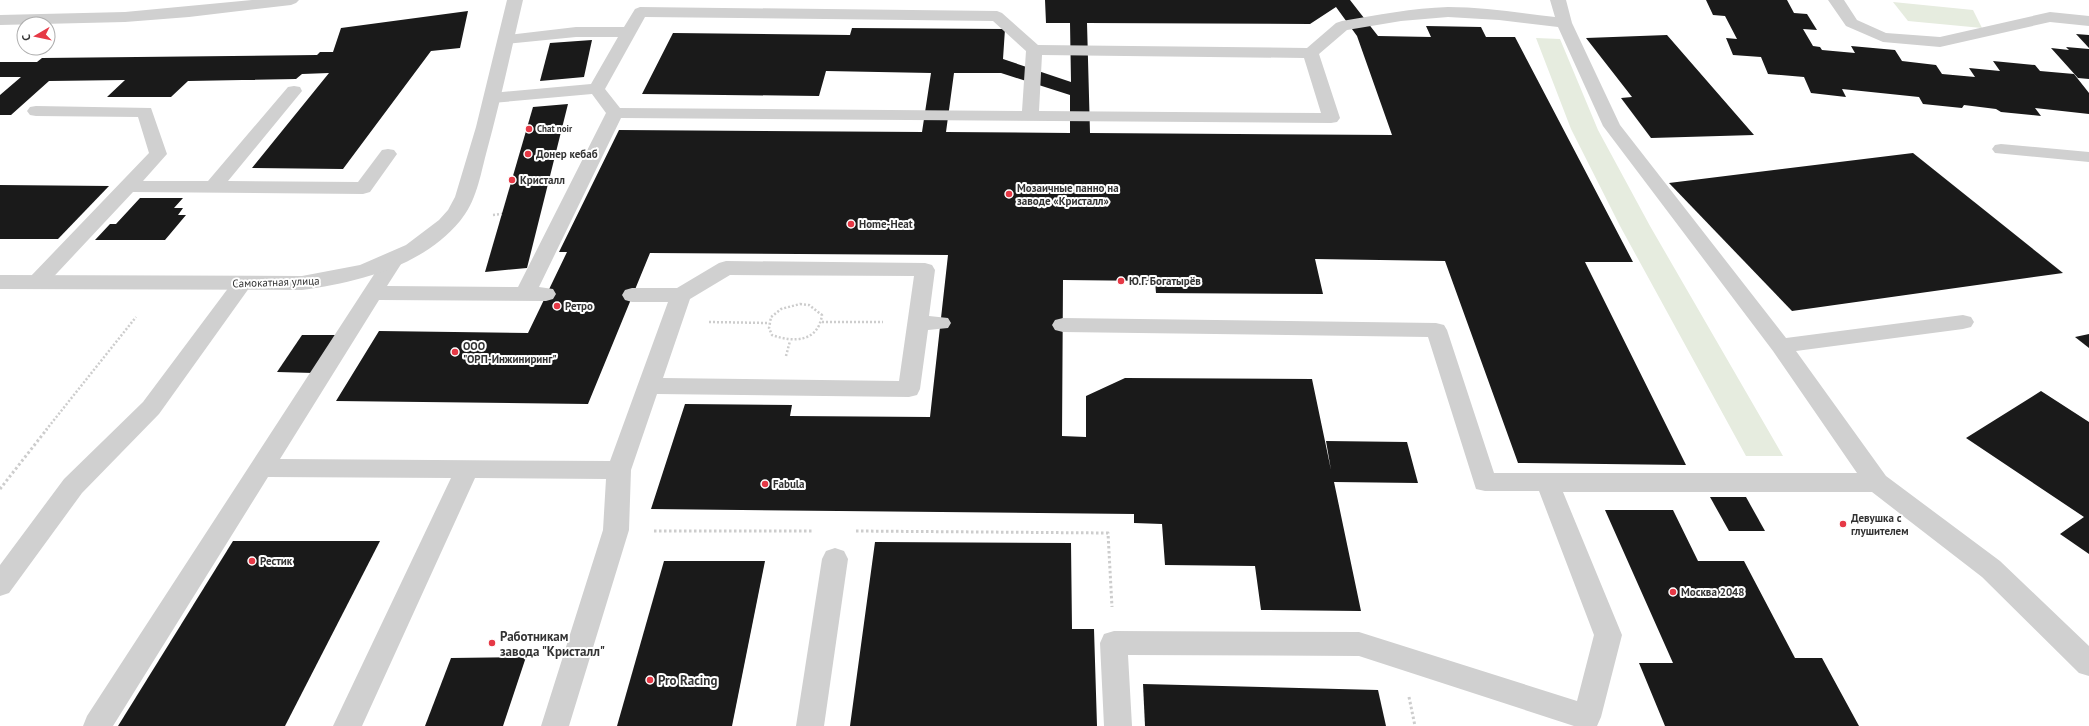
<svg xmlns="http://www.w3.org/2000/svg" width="2089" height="726" viewBox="0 0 2089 726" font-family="'PT Sans',sans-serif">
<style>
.green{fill:#e6ecdf}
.building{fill:#1a1a1a;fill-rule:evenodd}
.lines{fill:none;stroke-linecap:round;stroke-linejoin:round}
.path-far1{stroke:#cdcdcd;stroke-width:2.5;stroke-dasharray:2 2;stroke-linecap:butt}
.path{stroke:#cdcdcd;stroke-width:3;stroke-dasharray:2.5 2.5;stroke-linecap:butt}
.service{fill:#d0d0d0;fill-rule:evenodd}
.minor{fill:#d0d0d0;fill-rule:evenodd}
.poi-dot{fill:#e63946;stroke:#fff;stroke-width:1.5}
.labels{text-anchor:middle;stroke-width:4;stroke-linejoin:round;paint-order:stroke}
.far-poi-label{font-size:9px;font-weight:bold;fill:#333;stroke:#fff;text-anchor:start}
.poi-label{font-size:11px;font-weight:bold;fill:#333;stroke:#fff;text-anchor:start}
.street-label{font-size:11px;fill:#333;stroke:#fff}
.near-poi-label{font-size:13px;font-weight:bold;fill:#333;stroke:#fff;text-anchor:start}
</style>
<rect width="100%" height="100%" fill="#fff"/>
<g class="green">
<polygon points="1893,2 1973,10 1982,28 1908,21"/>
<polygon points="1536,38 1560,39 1598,130 1650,226 1783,456 1746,456 1620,226 1571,129"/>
</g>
<g class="building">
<path d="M1045,0H1350L1378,36L1431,37L1426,26L1481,27L1486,37H1515L1633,262H1585L1686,465L1518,463L1445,261L1315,259L1323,294L1156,293L1155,281L1063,280L1062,436L1086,437V396L1125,378L1312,379L1331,470L1326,441L1407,442L1418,483L1334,482L1361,611L1261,610L1255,566L1165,565L1162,524L1134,523V514L651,509L685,404L792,405L790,416L930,417L948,255L650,253L588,404L336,401L379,331L528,333L567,252H559L619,130L922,132L931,73L826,71L819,96L642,94L673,33L850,35L852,28L1005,29L1003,59L1071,82L1070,23H1046ZM1336,7L1357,36L1392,135L1090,133L1087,23L1310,24ZM954,73H1001L1070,95V133L946,132Z"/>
<polygon points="1706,0 1787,0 1794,13 1807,14 1817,30 1803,29 1813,46 1820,47 1822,50 1855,53 1851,46 1895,50 1902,61 1936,65 1942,74 1975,77 1969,68 2000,71 1993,61 2035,65 2040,71 2074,74 2089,93 2089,114 2035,108 2041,116 2001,112 1996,109 1964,105 1962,108 1923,104 1919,97 1842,89 1846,97 1811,93 1804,77 1768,74 1761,57 1733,55 1726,38 1737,39 1725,16 1713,15"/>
<polygon points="468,11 460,48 431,51 343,169 252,168 329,73 302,74 296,79 188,81 171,97 107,97 125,80 49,81 11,115 0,115 0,95 21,77 0,77 0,62 37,62 42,58 317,55 320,52 333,52 341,28"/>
<polygon points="2076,34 2089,35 2089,48"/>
<polygon points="1667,35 1754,135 1651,138 1621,98 1632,97 1586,38"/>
<polygon points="592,40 584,77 540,81 550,43"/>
<polygon points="2066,47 2089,49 2089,79 2078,78 2051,48 2069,50"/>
<polygon points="568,104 527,268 485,272 533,107"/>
<polygon points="1913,153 2063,273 1792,311 1669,183"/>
<polygon points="0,185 109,186 58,239 0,239"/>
<polygon points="140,198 183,198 174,208 183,208 178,215 186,215 165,240 95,240 110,224 116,224"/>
<polygon points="2089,334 2089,348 2075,337"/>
<polygon points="302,335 338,335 314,373 277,372"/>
<polygon points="2041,391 2089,422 2089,554 2060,534 2084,517 1966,438"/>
<polygon points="1710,497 1746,497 1765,531 1729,531"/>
<polygon points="1605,510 1673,510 1698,561 1744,561 1795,658 1822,658 1859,726 1665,726 1639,663 1673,663"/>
<polygon points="233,541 380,541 285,726 118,726"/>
<polygon points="875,542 1071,543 1072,629 1094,629 1097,726 850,726"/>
<polygon points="664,561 765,561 732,726 617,726"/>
<polygon points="526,657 503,726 425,726 451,658"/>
<polygon points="1143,684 1378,690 1386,726 1145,726"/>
</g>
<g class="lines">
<g class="path-far1">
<polyline points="493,215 502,214"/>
<path d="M800,304L809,305L822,315C818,342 794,343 772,335L769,328L771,317L781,309Z"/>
<polyline points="709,322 768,323"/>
<polyline points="822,322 883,322"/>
<polyline points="786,356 790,341"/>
<polyline points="46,430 136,317"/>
</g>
<g class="path">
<polyline points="0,489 47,429"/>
<polyline points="654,531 813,531"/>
<polyline points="856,531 1108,533 1112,607"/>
<polyline points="1409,697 1415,726"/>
</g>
<g class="service">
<polygon points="252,0 299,0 296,3 291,5 189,17 125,22 0,25 0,15 125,12"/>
<path d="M1550,0H1566L1572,23L1620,125L1786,338L1963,315L1971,317L1974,322L1971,327L1963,329L1796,351L1886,476L2000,561L2089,646V676L2079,673L1982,577L1872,492H1563L1622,635L1601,717L1597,726H1574L1359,656L1128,655L1132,726H1104L1100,643L1104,634L1114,631L1359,632L1577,701L1594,635L1539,491H1485L1476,489L1428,337L1063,332L1055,330L1052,325L1055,320L1063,318L1436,323L1444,325L1447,330L1494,473H1857L1773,351L1603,126L1558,27L1499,20L1448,17L1401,21L1347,30L1319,54L1340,118L1337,122L1331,123L621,118L539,287L553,289L556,294L553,299L546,301L379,300L280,459L610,461L668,302H632L625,300L622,295L625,290L632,288H677L719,263L726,261L925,263L932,265L935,270L929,316L948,318L951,323L948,328L928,330L920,389L917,395L909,397L657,394L631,470L629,530L569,726H541L603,530L606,479L475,478L362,726H333L451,478L268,477L113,726H83L87,716L386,256L393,255L400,256L403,261L387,286L518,287L606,113L592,94L492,103L486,102L484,98L486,94L492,93L591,84L618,37H576L506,44L500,42L498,39L500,36L576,27H624L635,9L640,7L997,11L1002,13L1038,45L1307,48L1336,23L1342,21C1377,15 1413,8 1448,7C1484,7 1520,13 1555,17ZM645,17L993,21L1026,51L1022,111L620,108L605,89ZM1042,55L1304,58L1321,113L1039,111ZM730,275L914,276L899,381L663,378L690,299Z"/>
<polygon points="1828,0 1844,0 1857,20 1886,33 1940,37 2050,12 2089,16 2089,26 2050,22 1940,47 1883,42 1846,26"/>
<polygon points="294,86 300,87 302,91 228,181 358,182 382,150 388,149 394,150 397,154 370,192 363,194 133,192 44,287 37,289 30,287 27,282 30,277 149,153 138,117 36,116 30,115 27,111 30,107 36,106 151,108 167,154 143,181 208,181 288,87"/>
<polygon points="2001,144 2089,152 2089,162 1995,153 1992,149 1995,145"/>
<polygon points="242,277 249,279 252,284 159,414 82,493 9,593 0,596 0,565 64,479 143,402 235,279"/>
<polygon points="835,548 844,551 848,559 824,726 796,726 822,559 826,551"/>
</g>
<path class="minor" d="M507,0H523C511,51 500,103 486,154C480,177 476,202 460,221C422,267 358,282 302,290L0,289V275L302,276L360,265L406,245L439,220L448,210L455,197L476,127Z"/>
</g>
<g class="poi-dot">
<circle cx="529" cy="129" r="4"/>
<circle cx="528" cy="154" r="4"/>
<circle cx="512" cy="180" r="4"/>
<circle cx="1009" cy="194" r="4"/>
<circle cx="851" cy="224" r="4"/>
<circle cx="1121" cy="281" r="4"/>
<circle cx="557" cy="306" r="4"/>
<circle cx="455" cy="352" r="4"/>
<circle cx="765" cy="484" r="4"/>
<circle cx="1843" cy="524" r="4"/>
<circle cx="252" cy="561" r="4"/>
<circle cx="1673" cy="592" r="4"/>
<circle cx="492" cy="643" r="4"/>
<circle cx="650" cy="680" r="4"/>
</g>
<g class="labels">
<g class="far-poi-label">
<text x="537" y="132">Chat noir</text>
</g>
<g class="poi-label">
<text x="536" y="158">Донер кебаб</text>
<text x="520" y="184">Кристалл</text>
<text x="1017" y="192">Мозаичные панно на<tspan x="1017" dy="13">заводе «Кристалл»</tspan></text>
<text x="859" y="228">Home-Heat</text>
<text x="1129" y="285">Ю.Г. Богатырёв</text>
<text x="565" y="310">Ретро</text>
<text x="463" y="350">ООО<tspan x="463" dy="13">"ОРП-Инжиниринг"</tspan></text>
<text x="773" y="488">Fabula</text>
<text x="1851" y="522">Девушка с<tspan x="1851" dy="13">глушителем</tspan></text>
<text x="260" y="565">Рестик</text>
<text x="1681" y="596">Москва 2048</text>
</g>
<g class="street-label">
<text transform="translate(276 282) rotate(-2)" y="4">Самокатная улица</text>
</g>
<g class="near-poi-label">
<text x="500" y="641">Работникам<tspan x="500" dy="15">завода "Кристалл"</tspan></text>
<text x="658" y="685">Pro Racing</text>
</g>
</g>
<g transform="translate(36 36) rotate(261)"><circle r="19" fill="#ffffff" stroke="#adadad"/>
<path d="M0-3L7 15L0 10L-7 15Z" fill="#e63946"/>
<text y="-6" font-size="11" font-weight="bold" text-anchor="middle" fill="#333333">С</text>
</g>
</svg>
